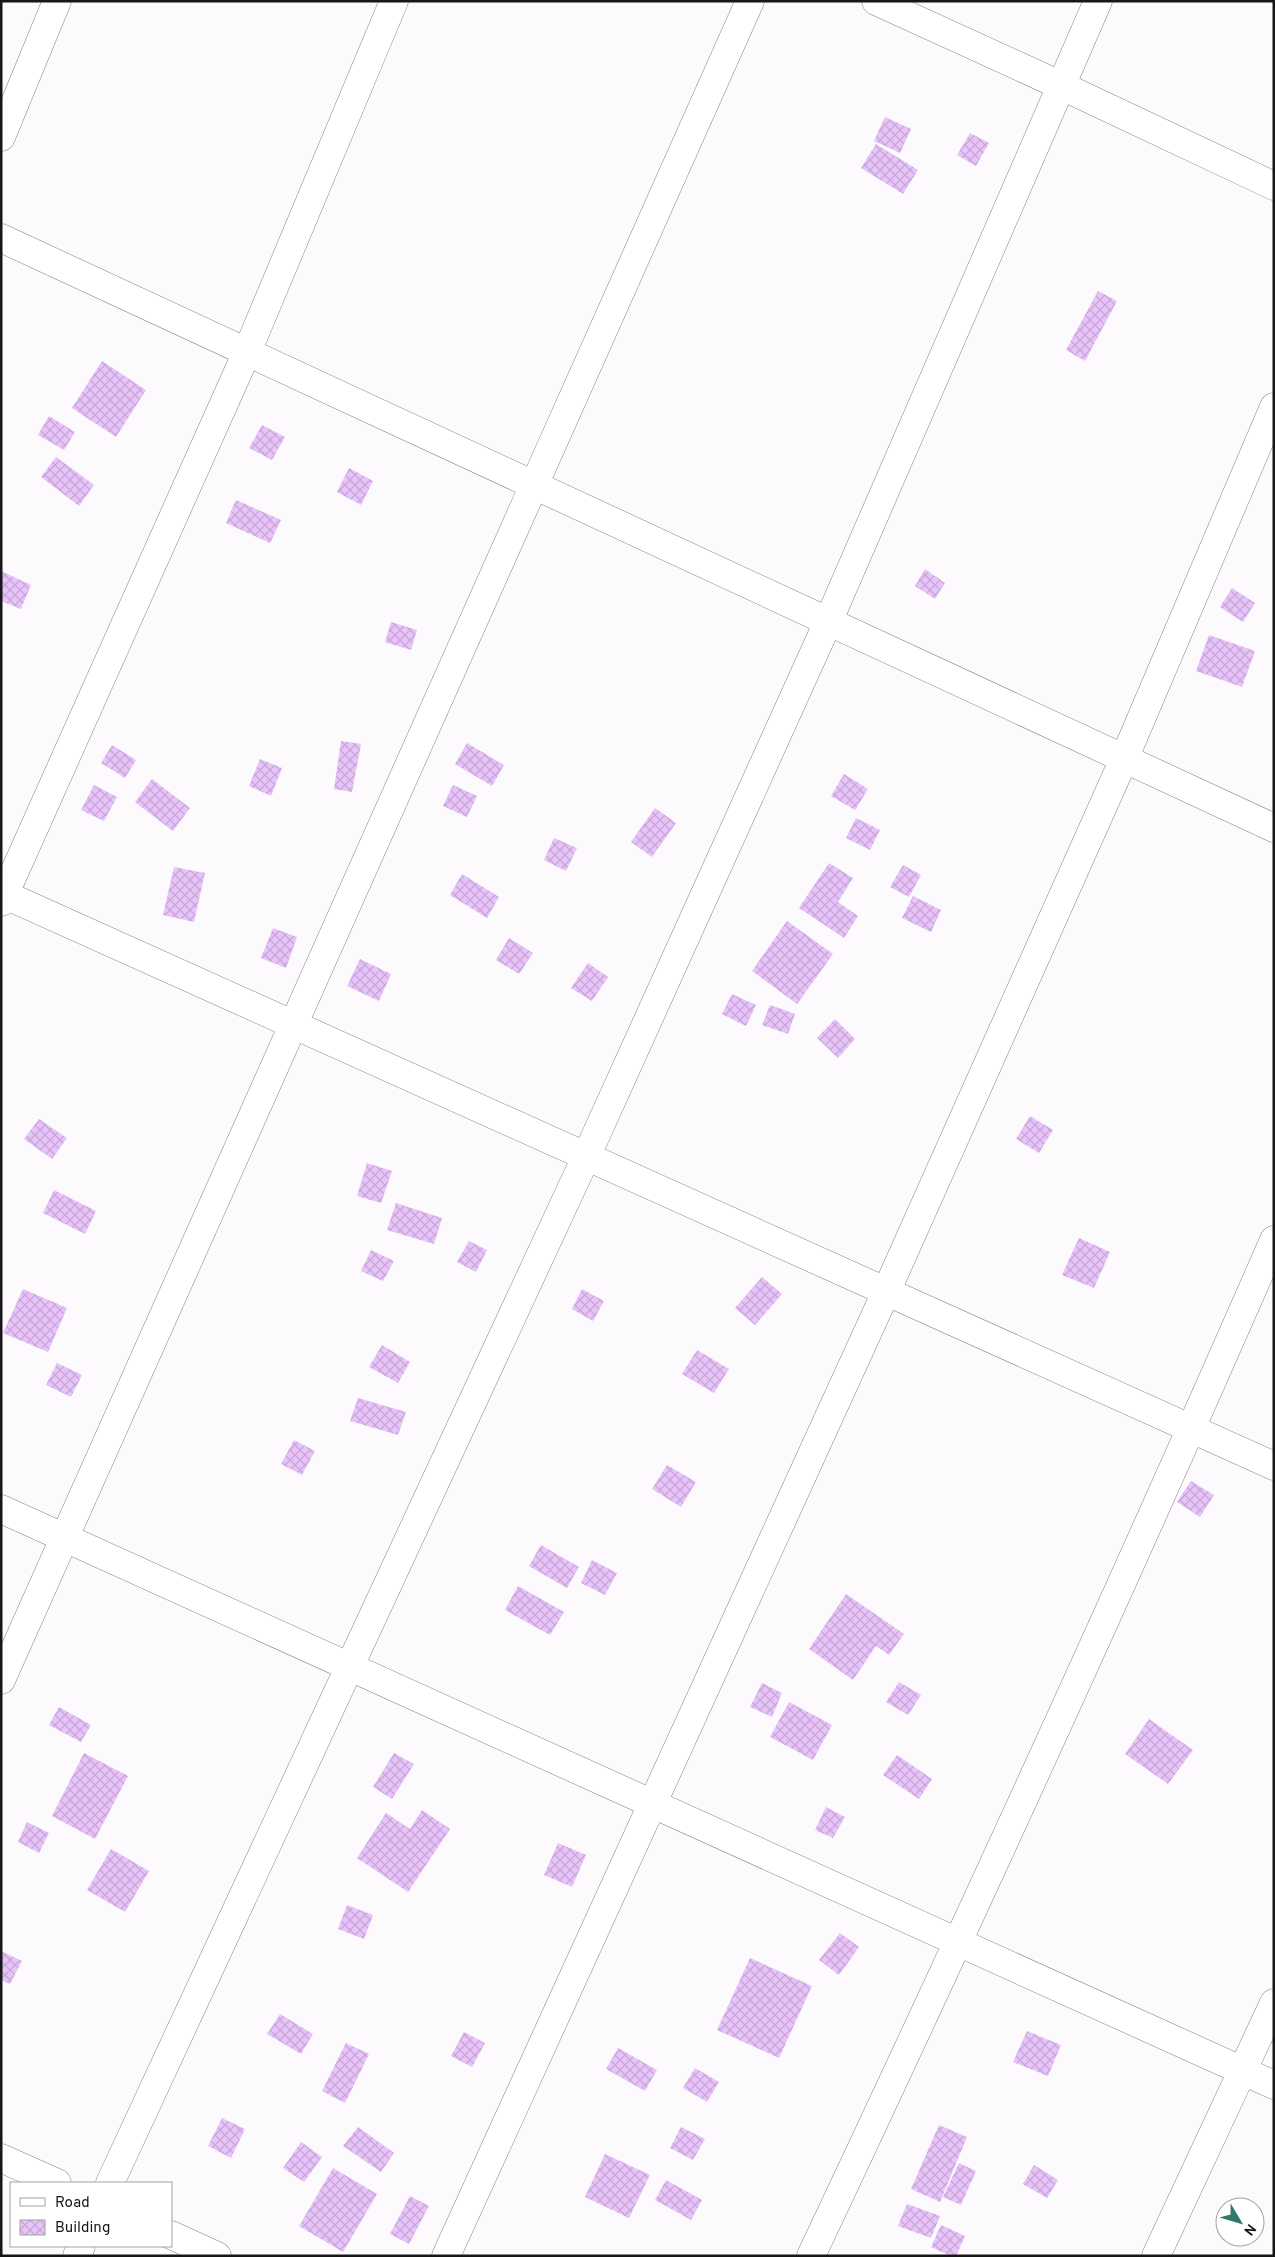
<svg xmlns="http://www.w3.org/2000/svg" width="1275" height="2257" viewBox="0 0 1275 2257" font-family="Overpass,sans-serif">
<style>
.building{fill:url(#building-cross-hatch)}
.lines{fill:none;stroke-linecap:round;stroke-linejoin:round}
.street-casing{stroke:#868486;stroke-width:29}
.street{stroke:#fff;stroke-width:28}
</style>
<defs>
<pattern id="building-cross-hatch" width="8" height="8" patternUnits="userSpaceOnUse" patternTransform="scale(1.25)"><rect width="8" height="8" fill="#e8c3fa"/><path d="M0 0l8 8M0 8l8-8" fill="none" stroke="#c6a7d6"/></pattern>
</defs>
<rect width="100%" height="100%" fill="#fcfafc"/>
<g class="building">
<polygon points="885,117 911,129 900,153 874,141"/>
<polygon points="970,133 989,143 976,166 957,155"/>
<polygon points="876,144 918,170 903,194 861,168"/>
<polygon points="1098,291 1117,301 1085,361 1066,350"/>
<polygon points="102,361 146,390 116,437 72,408"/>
<polygon points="49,416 75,432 64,450 38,435"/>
<polygon points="262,425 285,437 272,460 249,448"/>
<polygon points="56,457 94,485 79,506 41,477"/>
<polygon points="349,468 373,481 361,505 337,492"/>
<polygon points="236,500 281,520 270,543 226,523"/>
<polygon points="925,569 945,583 935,599 915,586"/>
<polygon points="1,571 31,585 21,609 1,601"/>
<polygon points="1232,588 1255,603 1243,622 1220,607"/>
<polygon points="391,622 417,630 411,650 385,642"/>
<polygon points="1209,635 1255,651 1242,687 1196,671"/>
<polygon points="341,741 361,744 352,792 334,789"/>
<polygon points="467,743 504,765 492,786 455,764"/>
<polygon points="112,745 136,760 125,778 101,763"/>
<polygon points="260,759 282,768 271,796 249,786"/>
<polygon points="844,774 868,789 855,810 831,796"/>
<polygon points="152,779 190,808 173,831 135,802"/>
<polygon points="94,785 117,797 104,821 81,810"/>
<polygon points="453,785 477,796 467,817 443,806"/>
<polygon points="655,808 676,823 652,857 631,842"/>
<polygon points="856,818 880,830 870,850 846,838"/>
<polygon points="554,838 577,848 566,871 544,860"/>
<polygon points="829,863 853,878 838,902 858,916 844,938 799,908"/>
<polygon points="903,865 921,875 909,897 890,887"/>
<polygon points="174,867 205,873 194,922 163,915"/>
<polygon points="462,874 499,897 487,918 450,895"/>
<polygon points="913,896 941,910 931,932 902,918"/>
<polygon points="787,921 833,954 797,1004 752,971"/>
<polygon points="273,928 297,937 286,968 261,958"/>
<polygon points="509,938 533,953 519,974 496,960"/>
<polygon points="360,959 391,974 379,1001 347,986"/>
<polygon points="588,963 608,977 592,1001 571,988"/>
<polygon points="732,994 756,1005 746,1026 722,1014"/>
<polygon points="770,1005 795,1014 788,1034 762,1025"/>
<polygon points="835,1019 855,1039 838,1058 817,1038"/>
<polygon points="1030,1116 1053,1130 1039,1153 1016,1139"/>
<polygon points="39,1119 67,1138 52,1159 24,1139"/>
<polygon points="367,1163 392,1171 381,1203 357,1196"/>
<polygon points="54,1190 96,1211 85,1234 43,1213"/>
<polygon points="396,1203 442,1218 434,1244 387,1230"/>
<polygon points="1079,1238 1110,1252 1094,1288 1062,1275"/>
<polygon points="469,1241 487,1250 476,1272 457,1262"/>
<polygon points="371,1250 394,1261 383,1281 361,1271"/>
<polygon points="762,1277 782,1294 755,1325 735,1308"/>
<polygon points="23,1289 67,1308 48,1352 3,1333"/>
<polygon points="582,1289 604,1301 593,1321 572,1309"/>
<polygon points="382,1345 410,1362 398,1383 369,1367"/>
<polygon points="697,1350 729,1369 714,1393 682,1374"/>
<polygon points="57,1363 82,1375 71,1397 46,1385"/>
<polygon points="358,1398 406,1412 398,1435 350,1421"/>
<polygon points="294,1440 315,1451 302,1475 281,1464"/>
<polygon points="667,1465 696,1482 681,1507 652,1489"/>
<polygon points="1191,1481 1214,1495 1200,1517 1177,1502"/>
<polygon points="541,1545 579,1567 567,1588 529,1566"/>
<polygon points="592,1560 617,1573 605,1595 581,1583"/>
<polygon points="518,1586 564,1612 550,1635 505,1610"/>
<polygon points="846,1594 904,1634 889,1655 876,1646 853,1680 809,1649"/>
<polygon points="899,1682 921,1695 908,1715 886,1702"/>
<polygon points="762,1683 782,1693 772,1717 750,1707"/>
<polygon points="789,1702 832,1725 813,1760 770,1737"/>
<polygon points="59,1707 91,1725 81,1742 49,1725"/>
<polygon points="1149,1719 1193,1750 1168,1784 1125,1754"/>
<polygon points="84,1753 128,1776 95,1839 52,1816"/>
<polygon points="394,1753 414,1764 392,1799 373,1787"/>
<polygon points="897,1755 932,1779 919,1799 883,1775"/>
<polygon points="826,1807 845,1817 833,1838 815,1830"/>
<polygon points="422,1810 450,1829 408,1892 357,1858 386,1813 410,1829"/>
<polygon points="27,1822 49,1833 39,1853 18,1842"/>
<polygon points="558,1843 586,1855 572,1887 544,1875"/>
<polygon points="111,1849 149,1871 125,1912 87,1890"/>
<polygon points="347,1905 373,1915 364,1939 338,1929"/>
<polygon points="840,1933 859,1947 839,1975 819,1960"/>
<polygon points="1,1951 22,1961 10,1984 1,1980"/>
<polygon points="750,1958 812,1986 779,2058 717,2030"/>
<polygon points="280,2014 313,2034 301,2054 267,2034"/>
<polygon points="1027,2031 1061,2045 1048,2076 1013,2062"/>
<polygon points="464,2032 485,2043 472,2067 451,2056"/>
<polygon points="346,2043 369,2054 345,2103 322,2091"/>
<polygon points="618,2048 657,2070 645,2091 606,2069"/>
<polygon points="695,2068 719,2082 707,2102 683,2088"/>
<polygon points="222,2118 245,2129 231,2158 208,2146"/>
<polygon points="939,2125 967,2137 940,2202 911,2189"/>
<polygon points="358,2127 394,2153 381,2172 343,2146"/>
<polygon points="681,2127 705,2139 693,2160 670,2148"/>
<polygon points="301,2142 322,2157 304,2182 283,2168"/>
<polygon points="605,2154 650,2175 629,2218 585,2197"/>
<polygon points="959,2163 976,2171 961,2205 943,2197"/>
<polygon points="1034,2165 1058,2180 1047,2198 1023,2184"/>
<polygon points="333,2168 377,2194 343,2252 299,2226"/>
<polygon points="666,2180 702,2200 691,2220 655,2200"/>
<polygon points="410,2196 429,2206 409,2244 390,2234"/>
<polygon points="907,2204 940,2216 931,2238 898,2226"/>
<polygon points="941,2225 965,2236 956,2256 951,2256 931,2247"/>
</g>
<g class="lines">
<defs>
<g id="street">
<polyline points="876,1 1062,86 1274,186"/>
<polyline points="1,137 57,1"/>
<polyline points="1,238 1274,828"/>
<polyline points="1,893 1274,1466"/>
<polyline points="1,902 247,352 394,1"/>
<polyline points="1,1509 1274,2085"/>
<polyline points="1,1680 750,1"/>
<polyline points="1,2158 57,2183"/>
<polyline points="110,2183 586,1157 828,622 1098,1"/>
<polyline points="171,2235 217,2256"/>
<polyline points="77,2256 81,2246"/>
<polyline points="446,2256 886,1292 1124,759 1274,407"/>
<path d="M811,2256C970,1919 1125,1581 1274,1240"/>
<polyline points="1156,2256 1274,2003"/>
</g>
</defs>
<use href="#street" class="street-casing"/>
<use href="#street" class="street"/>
</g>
<rect width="1275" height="2257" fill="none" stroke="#181718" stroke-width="5"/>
<rect x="10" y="2182" width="162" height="65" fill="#ffffff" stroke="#a3a2a3"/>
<rect x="20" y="2198" width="25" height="8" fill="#ffffff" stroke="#a3a2a3"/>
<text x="55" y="2207" font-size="15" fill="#181718">Road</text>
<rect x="20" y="2220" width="25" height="15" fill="url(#building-cross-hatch)" stroke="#a3a2a3"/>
<text x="55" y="2232" font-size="15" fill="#181718">Building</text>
<g transform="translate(1240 2222) rotate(128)"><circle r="24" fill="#ffffff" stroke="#a3a2a3"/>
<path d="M0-4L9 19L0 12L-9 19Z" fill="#33776a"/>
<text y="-8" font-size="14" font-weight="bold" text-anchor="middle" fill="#181718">N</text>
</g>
</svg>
